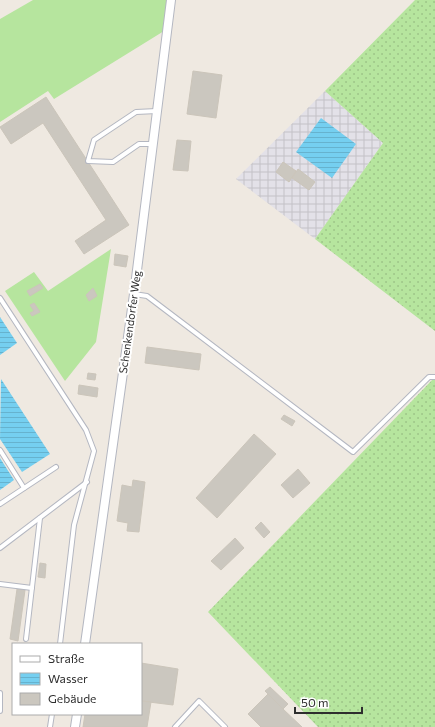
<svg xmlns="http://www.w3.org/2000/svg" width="435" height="727" viewBox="0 0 435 727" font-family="Commissioner,sans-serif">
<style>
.industrial{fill:url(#industrial-grid)}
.grass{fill:url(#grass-dots)}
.garden{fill:#b6e59e}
.water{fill:url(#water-rules)}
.building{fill:#cbc7bf;stroke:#cbc5ba}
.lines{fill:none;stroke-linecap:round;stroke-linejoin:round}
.service-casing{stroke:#b4b7c1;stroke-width:6}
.minor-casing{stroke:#b4b7c1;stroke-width:10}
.service{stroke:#fff;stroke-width:4}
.minor{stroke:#fff;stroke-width:8}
.labels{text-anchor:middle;stroke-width:4;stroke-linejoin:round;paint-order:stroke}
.street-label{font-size:11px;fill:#2e2e2e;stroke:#fff}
</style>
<defs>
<pattern id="industrial-grid" width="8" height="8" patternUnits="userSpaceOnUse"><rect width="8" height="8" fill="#e3e1e8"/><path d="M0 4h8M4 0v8" fill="none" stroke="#c3c1c7"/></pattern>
<pattern id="grass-dots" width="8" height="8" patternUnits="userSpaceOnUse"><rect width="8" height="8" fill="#b6e59e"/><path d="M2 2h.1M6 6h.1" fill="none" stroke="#9dc588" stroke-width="1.8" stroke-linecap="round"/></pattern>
<pattern id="water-rules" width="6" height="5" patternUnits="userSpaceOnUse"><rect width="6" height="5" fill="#75cff0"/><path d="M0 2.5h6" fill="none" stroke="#66b2ce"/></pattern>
</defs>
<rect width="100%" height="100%" fill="#efe9e1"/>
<polygon class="industrial" points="325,91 383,143 315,239 236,179"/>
<g class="grass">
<polygon points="415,0 435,0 435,331 315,239 383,143 325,91"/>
<polygon points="435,377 435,727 318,727 208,612"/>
</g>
<g class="garden">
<polygon points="33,0 167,0 164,31 54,99 48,91 0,122 0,19"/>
<polygon points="111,249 96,342 65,381 5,291 34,272 48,291"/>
</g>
<g class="water">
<polygon points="321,118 356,144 332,178 296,152"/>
<polygon points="0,317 17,343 0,355"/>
<polygon points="1,379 50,454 22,472 0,439"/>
<polygon points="0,458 14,480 0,490"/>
</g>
<g class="building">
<polygon points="193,71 222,75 216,118 187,114"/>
<polygon points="46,97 129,225 84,254 75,241 106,220 43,123 11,144 0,127"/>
<polygon points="177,140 191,141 188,171 173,170"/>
<polygon points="283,162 296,171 289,182 276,172"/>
<polygon points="298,169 315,182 309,190 292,178"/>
<polygon points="115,254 128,256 126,267 114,265"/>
<polygon points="40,284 43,288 30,296 27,291"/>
<polygon points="93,288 97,296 89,301 86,295"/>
<polygon points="34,303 40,312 32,316 30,313 34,311 30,305"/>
<polygon points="147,347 201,354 199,370 145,363"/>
<polygon points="88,373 96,374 95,380 87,379"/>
<polygon points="79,385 98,388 97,397 78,394"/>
<polygon points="284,415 295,421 292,426 281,419"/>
<polygon points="254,434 276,454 217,518 196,498"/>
<polygon points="298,469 310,483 293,498 281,485"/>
<polygon points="133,480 145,482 139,532 127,531 128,523 117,521 122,485 132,487"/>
<polygon points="261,522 270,532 264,538 255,528"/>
<polygon points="235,538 244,548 221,570 211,561"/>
<polygon points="40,563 46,564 45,578 38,577"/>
<polygon points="17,589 25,590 18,641 10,639"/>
<polygon points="141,663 178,669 173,705 141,701"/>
<polygon points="270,687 288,704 283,709 265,691"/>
<polygon points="268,694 283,709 302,727 261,727 248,714"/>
<polygon points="141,701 151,702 147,727 83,727 85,714 141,714"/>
</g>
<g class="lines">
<defs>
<g id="service">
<polyline points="153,144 139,144 113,162 88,161 94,140 136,112 157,111"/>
<polyline points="134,294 147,296 353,452 429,377 435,377"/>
<polyline points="0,298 86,430 94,451 74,525 60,644"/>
<polyline points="0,450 24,488"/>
<polyline points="0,504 56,467"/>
<polyline points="0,548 87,482"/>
<polyline points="0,584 32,588"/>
<polyline points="26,639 40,518"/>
<polyline points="0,693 0,711"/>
<polyline points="50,727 52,714"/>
<polyline points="175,727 199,701 225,727"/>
</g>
<g id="minor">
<polyline points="85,644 134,294 171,0"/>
<polyline points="75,727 77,714"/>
</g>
</defs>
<use href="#service" class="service-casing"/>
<use href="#minor" class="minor-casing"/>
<use href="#service" class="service"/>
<use href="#minor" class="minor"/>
</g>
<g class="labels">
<g class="street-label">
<text transform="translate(130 322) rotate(-82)" y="4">Schenkendorfer Weg</text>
</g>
</g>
<rect x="12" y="643" width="130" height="72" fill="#ffffff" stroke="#ababab"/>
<rect x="20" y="656" width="20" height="6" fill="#ffffff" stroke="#ababab"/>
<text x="48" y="663" font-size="12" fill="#2e2e2e">Straße</text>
<rect x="20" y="673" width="20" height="12" fill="url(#water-rules)" stroke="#ababab"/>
<text x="48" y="683" font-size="12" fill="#2e2e2e">Wasser</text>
<rect x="20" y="693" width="20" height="12" fill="#cbc7bf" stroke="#ababab"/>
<text x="48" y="703" font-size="12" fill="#2e2e2e">Gebäude</text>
<path d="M295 707v6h67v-6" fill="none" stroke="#2e2e2e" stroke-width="2"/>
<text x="301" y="707" font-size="12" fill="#2e2e2e" stroke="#ffffff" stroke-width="3" paint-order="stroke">50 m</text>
</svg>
